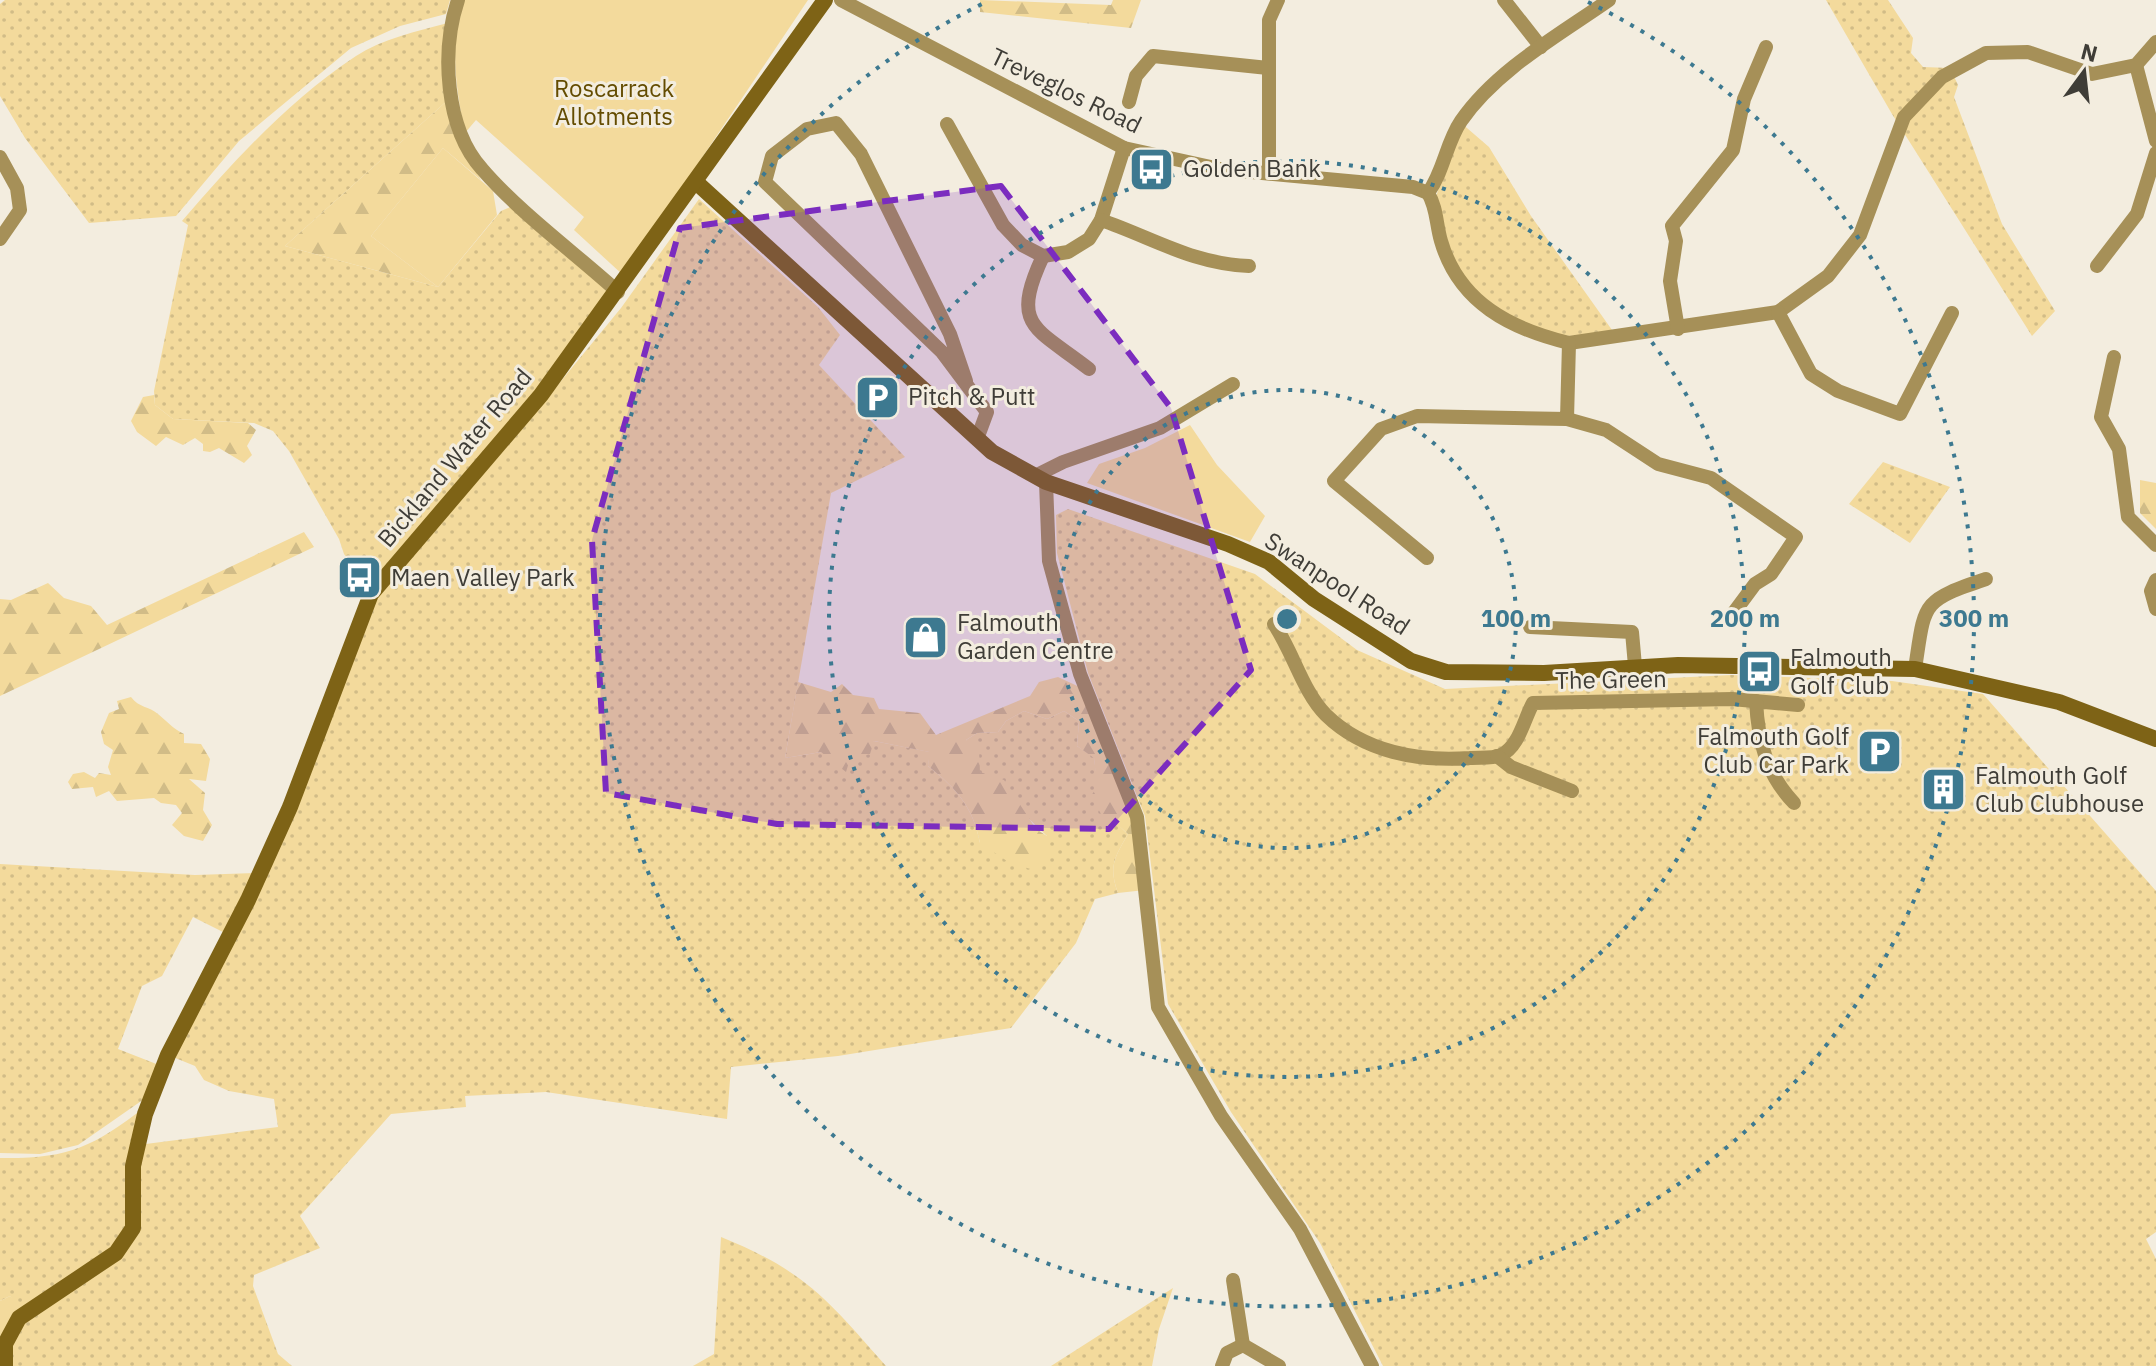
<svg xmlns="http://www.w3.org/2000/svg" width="2156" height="1366" viewBox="0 0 2156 1366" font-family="'IBM Plex Sans',sans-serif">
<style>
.grass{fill:url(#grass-dots)}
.forest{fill:url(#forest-firs)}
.garden{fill:#f3da9c}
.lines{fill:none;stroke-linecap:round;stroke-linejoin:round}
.street{stroke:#a69058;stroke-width:14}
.secondary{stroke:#7e6316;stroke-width:16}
.marked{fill:#7b2cbf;fill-opacity:0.2;stroke:#7b2cbf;stroke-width:6;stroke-dasharray:16 10;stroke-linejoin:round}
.ring{fill:none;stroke:#3d7990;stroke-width:4;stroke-dasharray:4 8}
.labels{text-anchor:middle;stroke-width:6;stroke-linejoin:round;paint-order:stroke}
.park-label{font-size:24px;fill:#644c00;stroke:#f3eddf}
.street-label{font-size:24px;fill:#3f3d37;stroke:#f3eddf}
.poi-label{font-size:24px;fill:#3f3d37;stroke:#f3eddf;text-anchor:start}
.centre{fill:#3d7990;stroke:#f3eddf;stroke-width:4}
.ring-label{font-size:24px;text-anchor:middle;font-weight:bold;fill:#3d7990;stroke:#f3eddf;stroke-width:6;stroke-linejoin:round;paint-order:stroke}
</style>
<defs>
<pattern id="grass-dots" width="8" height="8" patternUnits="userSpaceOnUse" patternTransform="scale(2)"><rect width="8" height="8" fill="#f3da9c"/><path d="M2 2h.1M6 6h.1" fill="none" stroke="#d1bc87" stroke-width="1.8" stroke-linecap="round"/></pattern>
<pattern id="forest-firs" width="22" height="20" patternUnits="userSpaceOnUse" patternTransform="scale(2)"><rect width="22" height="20" fill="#f3da9c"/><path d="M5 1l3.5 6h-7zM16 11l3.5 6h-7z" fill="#d1bc87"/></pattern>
</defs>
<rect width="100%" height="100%" fill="#f3eddf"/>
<g class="grass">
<polygon points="5,0 450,0 446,14 400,26 351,48 239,141 176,216 89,223 25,138 0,96 0,4"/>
<polygon points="1826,0 1888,0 1913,38 1911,53 1923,67 1950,68 1958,85 1954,97 2002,224 2055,311 2032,336 1892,114"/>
<path d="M448,23V100L285,246L438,287L501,211L515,205L613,292L538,394L370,592L344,554L339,539L289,451L273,431L254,423L173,419L155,405L154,391L188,225L182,221C234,161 288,101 356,56C382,39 417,31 448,23Z"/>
<polygon points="1460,122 1489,147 1531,216 1617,337 1536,335 1462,282 1434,203"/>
<path d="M699,199L818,307L840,335L819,365L905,457L831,493L785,758L821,752L850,759L874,741L930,752L928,766C957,789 973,807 980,843L1047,836L980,772L966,740L977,733L998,732L1006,721L1024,711L1047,719L1064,711L1079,721L1077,746L1094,757C1097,787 1105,814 1128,834C1115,857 1108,866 1118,893L1095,899L1076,943L1011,1028L838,1056L731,1067L727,1119L546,1092L465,1096L466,1107L391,1114L300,1216L320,1248L254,1275L253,1286L278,1354L292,1366H6L21,1319L133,1228L138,1145L278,1127L274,1099L229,1091L204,1080L195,1066L168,1055L248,900L371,594L417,551L515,437L621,308Z"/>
<polygon points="1883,462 1950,487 1910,543 1849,504"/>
<polygon points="1068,509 1255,574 1357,650 1445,689 1731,675 1892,681 1983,694 2156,891 2156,1232 2146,1239 2156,1259 2156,1366 1383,1366 1320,1243 1231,1112 1168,1004 1145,816 1088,673 1057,553 1056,515"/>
<polygon points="0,864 195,875 255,873 225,933 193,917 162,976 142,986 118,1049 159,1065 147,1097 78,1145 40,1154 0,1153"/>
<path d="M145,1107L130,1227L114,1250L22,1313L10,1296L0,1301V1158C67,1159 92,1148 145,1107Z"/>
<path d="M721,1237C805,1271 827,1299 886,1366H693L714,1354Z"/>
<polygon points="1173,1288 1159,1329 1152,1366 1051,1366"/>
</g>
<g class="forest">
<polygon points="980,0 1111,5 1113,0 1141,0 1131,28 980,12"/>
<polygon points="448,100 455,132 481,180 443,148 371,236 438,287 285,246"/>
<polygon points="154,395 155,405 173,419 248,423 256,430 247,446 252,455 244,463 219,448 210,452 203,451 203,444 195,438 183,445 166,437 156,446 137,432 131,421 143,397"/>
<polygon points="2140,480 2156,483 2156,529 2140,513"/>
<polygon points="304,532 314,547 0,696 0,599 11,600 48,583 64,598 91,606 107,625"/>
<path d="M1058,677L1086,690L1137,817L1145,890L1118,893C1108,866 1115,857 1128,834L1118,825L1106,823L1091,796L1097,787L1094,758L1077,746L1079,721L1064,711L1047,719L1024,711L1006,721L998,732L977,733L966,740L979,750L980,772L1004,780L1036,829L1047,836L1048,853L1034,870L1010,863L980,843C973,807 957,789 928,766L929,752L874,741L870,754L850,759L846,772L821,752L785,758L798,682L831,692L842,684L853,695L874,698L879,709L920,713L936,735L1030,696L1039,682Z"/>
<path d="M131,697C139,708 149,706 158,714C168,722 172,728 184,734V743L201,744L210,759L206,781L189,779L205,793L203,810L212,825L203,841L184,836L172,825L182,813L176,805L161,803L154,798L117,801L109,791L96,797L93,787L72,789L68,782L73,774L84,772L95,778L99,773L111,775L108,767L113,750L104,744L101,732L109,713L119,709L117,701Z"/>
<polygon points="10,1296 21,1306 22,1313 0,1341 0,1301"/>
</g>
<g class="garden">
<path d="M463,0H808L623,275L574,230L584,217L476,120L465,133C456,90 449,43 463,0Z"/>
<polygon points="443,148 493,191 497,215 438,287 371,236"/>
<polygon points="1190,425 1217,465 1265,516 1250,542 1087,483 1099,464 1145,448"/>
</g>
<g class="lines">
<g class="street">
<path d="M458,0C441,51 445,128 482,169C519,212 575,253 618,292"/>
<polyline points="841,0 1124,148 1220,169 1413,187 1428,193"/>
<polyline points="1504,0 1541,47"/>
<polyline points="2136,65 2156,141"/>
<polyline points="1129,102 1136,76 1153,56 1268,68"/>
<polyline points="947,124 1003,225 1022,245 1043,256 1068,252 1089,239 1101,220 1124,148"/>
<polyline points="0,157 17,188 20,210 0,239"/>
<polyline points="1269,173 1269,20 1278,0"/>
<path d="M1428,193C1437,208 1436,224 1441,241C1459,303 1511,329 1569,343L1778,312L1828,276L1860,235L1904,117L1942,77L1986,53L2028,52L2092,74L2136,65L2156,42"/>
<path d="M1428,193C1444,171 1446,143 1461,121C1496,70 1559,35 1609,0"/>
<path d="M1101,220C1153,238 1193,264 1249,266"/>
<path d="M1043,256C1010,327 1035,327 1089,369"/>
<polyline points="2097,266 2137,214 2156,153"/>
<polyline points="1778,312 1811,374 1838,391 1900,414 1952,313"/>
<polyline points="1678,329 1670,281 1676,241 1672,226 1733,150 1744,99 1766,47"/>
<polyline points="2114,357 2101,417 2119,449 2128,517 2156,545"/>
<polyline points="966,381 950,334 861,154 836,123 807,129 772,156 765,182 942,352 987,412 977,439"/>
<polyline points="1567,419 1606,430 1658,464 1711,478 1796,537 1771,574 1755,584 1732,615"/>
<polyline points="1035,476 1063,462 1160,428 1233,384"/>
<polyline points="1046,482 1049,561 1080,674 1137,817 1158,1007 1221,1116 1300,1229 1372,1366"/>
<polyline points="1427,558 1334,481 1381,429 1417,416 1567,419 1569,343"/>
<polyline points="2156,580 2151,591 2156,609"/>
<path d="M1274,624C1293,652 1303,692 1326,715C1364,752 1419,762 1470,758C1479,757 1493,759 1501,755C1519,747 1524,719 1533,703L1732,699L1798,705"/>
<polyline points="1530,627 1632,632 1635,666"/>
<path d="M1915,669C1925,603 1920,601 1986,579"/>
<path d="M1756,701C1758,740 1766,774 1794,803"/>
<polyline points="1497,756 1511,767 1572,791"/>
<polyline points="1233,1280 1243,1345"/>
<polyline points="1222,1366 1227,1353 1243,1345 1279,1366"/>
</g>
<g class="secondary">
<polyline points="697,183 992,452 1046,482 1228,544 1269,562 1314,599 1411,661 1446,672 1544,673 1678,665 1915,669 2059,702 2156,739"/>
<polyline points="5,1366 5,1344 19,1318 116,1253 133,1228 133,1166 145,1114 168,1055 248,900 290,807 371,594 541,395 825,0"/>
</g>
</g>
<path class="marked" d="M1001,186L1171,408L1251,670L1109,829L777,824L606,793L592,540L680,228Z"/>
<g class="ring">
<circle cx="1287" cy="619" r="229"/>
<circle cx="1287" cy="619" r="458"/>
<path d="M1588 2A687 687 0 1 1 986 2"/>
</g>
<defs>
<symbol id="bus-square" viewBox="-11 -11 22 22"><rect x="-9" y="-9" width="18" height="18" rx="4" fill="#3d7990" stroke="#f3eddf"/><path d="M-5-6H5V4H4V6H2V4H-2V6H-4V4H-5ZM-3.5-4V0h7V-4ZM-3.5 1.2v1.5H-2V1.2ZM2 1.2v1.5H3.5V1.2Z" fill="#fff"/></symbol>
<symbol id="parking-square" viewBox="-11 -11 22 22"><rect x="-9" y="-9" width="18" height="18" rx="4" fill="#3d7990" stroke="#f3eddf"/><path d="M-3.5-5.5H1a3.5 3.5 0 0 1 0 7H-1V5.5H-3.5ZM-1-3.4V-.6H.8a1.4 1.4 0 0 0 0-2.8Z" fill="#fff"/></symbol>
<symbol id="shop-square" viewBox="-11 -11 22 22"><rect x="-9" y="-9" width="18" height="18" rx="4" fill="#3d7990" stroke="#f3eddf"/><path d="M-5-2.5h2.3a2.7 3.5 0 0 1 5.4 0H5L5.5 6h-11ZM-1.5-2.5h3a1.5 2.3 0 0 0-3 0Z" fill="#fff"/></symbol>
<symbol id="building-square" viewBox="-11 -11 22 22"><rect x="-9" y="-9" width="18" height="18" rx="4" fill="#3d7990" stroke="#f3eddf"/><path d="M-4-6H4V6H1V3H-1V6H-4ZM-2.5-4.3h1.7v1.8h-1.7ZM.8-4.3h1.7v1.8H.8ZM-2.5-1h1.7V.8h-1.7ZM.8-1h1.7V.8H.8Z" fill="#fff"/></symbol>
</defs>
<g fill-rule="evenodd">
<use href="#bus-square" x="1126" y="144" width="51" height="51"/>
<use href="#parking-square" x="852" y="372" width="51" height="51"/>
<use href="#bus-square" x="334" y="552" width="51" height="51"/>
<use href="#shop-square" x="900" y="612" width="51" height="51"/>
<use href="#bus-square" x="1734" y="646" width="51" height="51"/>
<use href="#parking-square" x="1854" y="726" width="51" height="51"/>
<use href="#building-square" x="1918" y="764" width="51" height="51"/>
</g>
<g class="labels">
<g class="park-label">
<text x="614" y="97">Roscarrack<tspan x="614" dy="28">Allotments</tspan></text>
</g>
<g class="street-label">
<text transform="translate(1066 91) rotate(26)" y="8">Treveglos Road</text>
<text transform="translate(455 458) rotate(-50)" y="8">Bickland Water Road</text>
<text transform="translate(1337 584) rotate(33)" y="8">Swanpool Road</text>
<text transform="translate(1611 680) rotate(-1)" y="8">The Green</text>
</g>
<g class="poi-label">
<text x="1183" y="177">Golden Bank</text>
<text x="908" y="405">Pitch &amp; Putt</text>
<text x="391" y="586">Maen Valley Park</text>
<text x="957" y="631">Falmouth<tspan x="957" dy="28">Garden Centre</tspan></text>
<text x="1790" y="666">Falmouth<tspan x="1790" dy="28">Golf Club</tspan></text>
<text x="1849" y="745" text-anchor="end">Falmouth Golf<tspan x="1849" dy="28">Club Car Park</tspan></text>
<text x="1975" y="784">Falmouth Golf<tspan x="1975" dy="28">Club Clubhouse</tspan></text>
</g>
</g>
<circle cx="1287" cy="619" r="12" class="centre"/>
<g class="ring-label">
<text x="1516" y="627">100 m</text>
<text x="1745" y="627">200 m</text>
<text x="1974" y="627">300 m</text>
</g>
<g transform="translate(2084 72) rotate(15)" stroke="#f3eddf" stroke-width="6" paint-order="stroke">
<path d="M0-6L14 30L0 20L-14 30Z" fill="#3f3d37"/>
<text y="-12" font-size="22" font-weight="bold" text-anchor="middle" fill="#3f3d37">N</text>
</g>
</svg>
